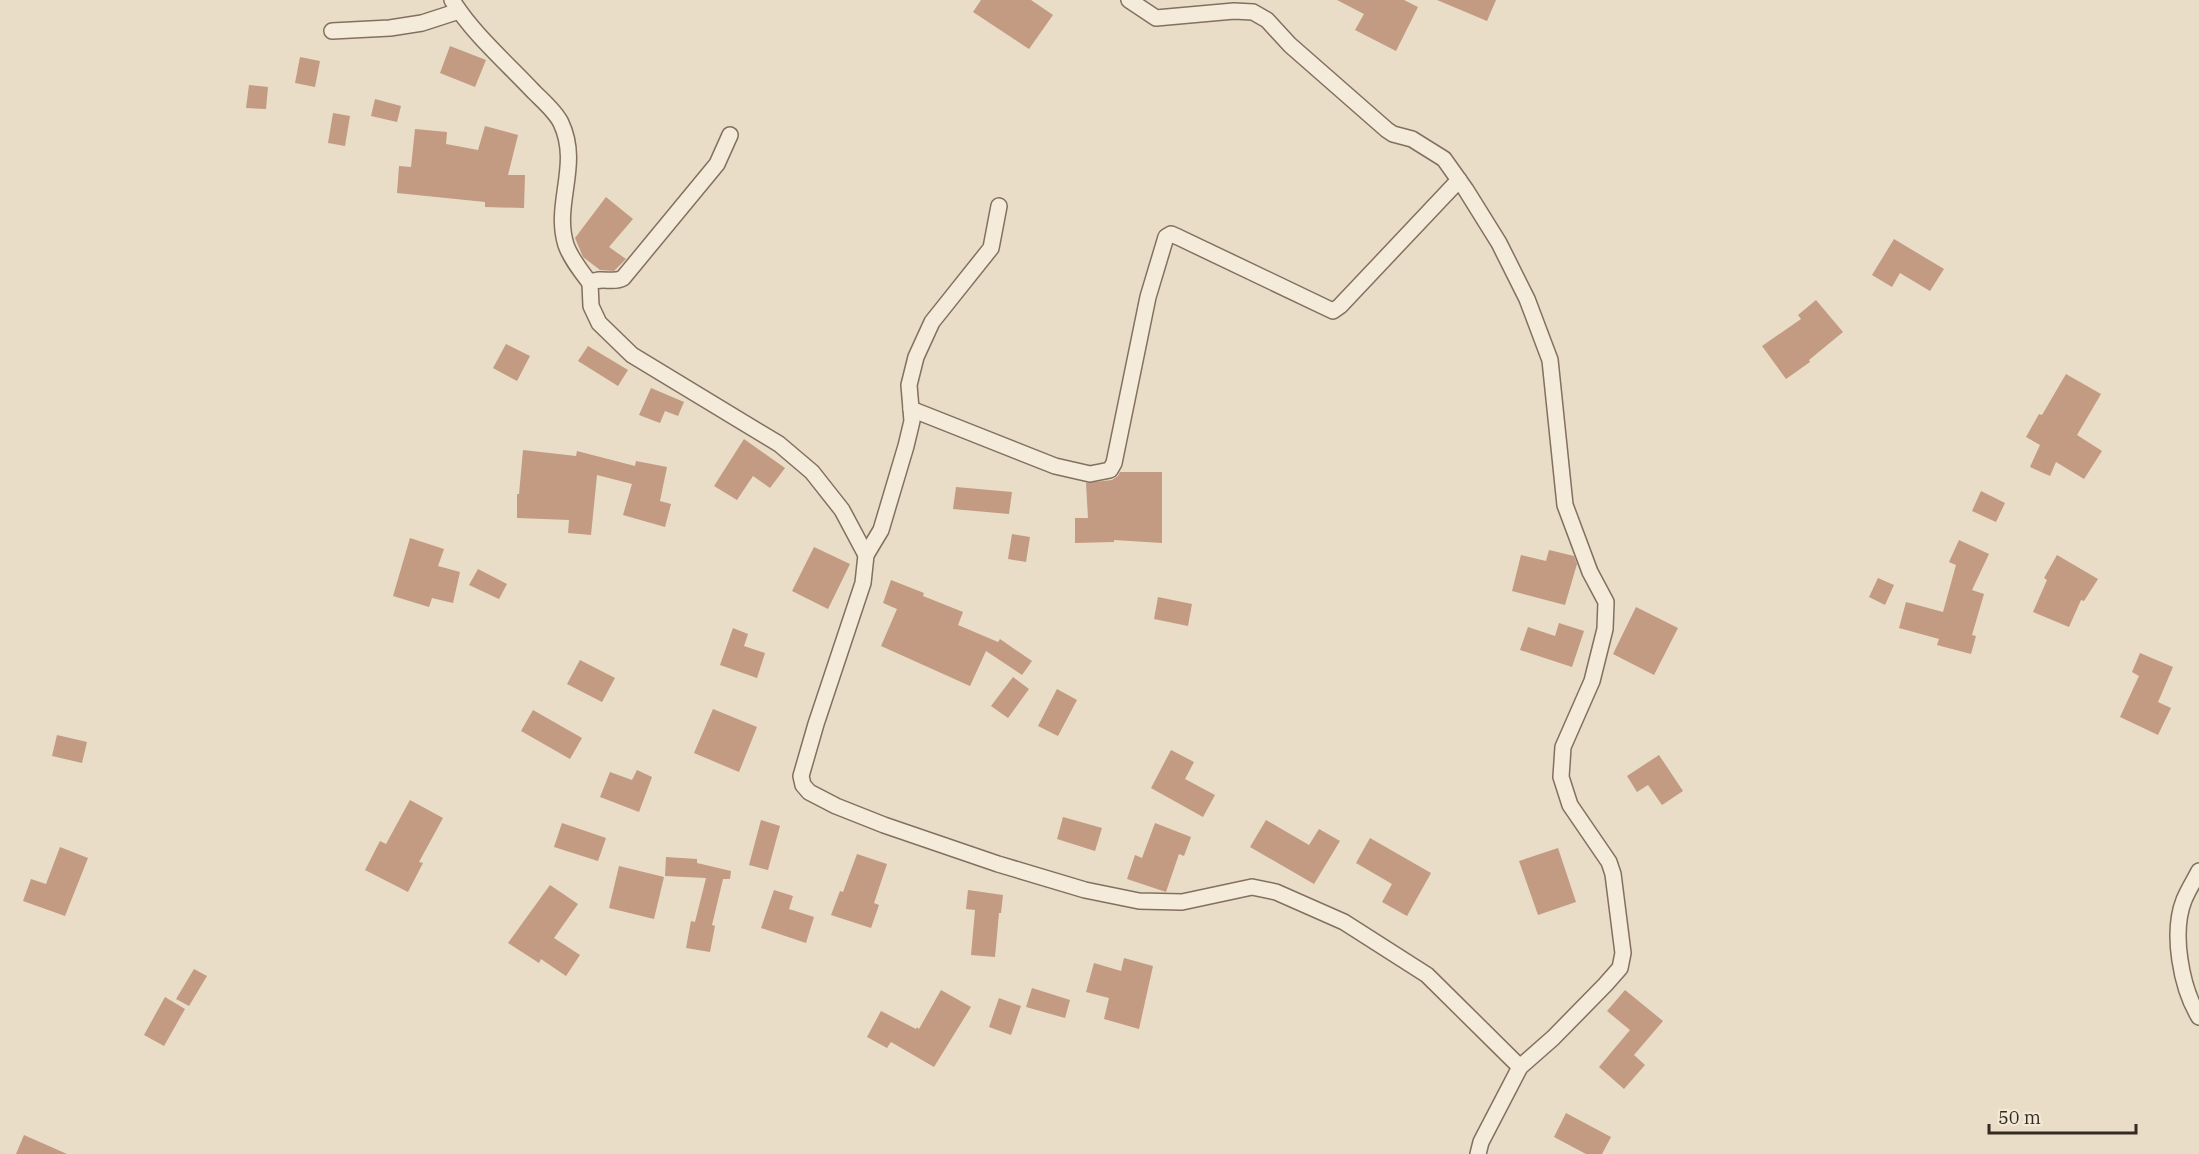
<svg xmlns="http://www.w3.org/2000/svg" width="2199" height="1154" viewBox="0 0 2199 1154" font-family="'IBM Plex Serif',serif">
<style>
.building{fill:#c39a82}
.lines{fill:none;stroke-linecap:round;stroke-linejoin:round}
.minor-casing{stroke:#83705f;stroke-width:18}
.minor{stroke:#f5ebda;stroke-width:15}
</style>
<rect width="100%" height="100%" fill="#e9ddc7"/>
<g class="building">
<polygon points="981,0 1031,0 1053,15 1029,49 973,12"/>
<polygon points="1337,0 1404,0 1418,7 1396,51 1355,30 1364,14"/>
<polygon points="1437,0 1496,0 1487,21"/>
<polygon points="450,46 486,60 475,87 440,73"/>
<polygon points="300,57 320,61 315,87 295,83"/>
<polygon points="249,85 268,87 266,109 246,108"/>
<polygon points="375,99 401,106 397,122 371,116"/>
<polygon points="333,113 350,116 345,146 328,143"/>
<polygon points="485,126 518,135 508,175 525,175 524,208 485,207 485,202 397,193 399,166 411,167 415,129 447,132 446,144 478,150"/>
<polygon points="606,197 633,219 609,247 626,259 614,271 600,270 583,257 575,238"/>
<polygon points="1894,239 1944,269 1930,291 1900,273 1892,287 1872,275"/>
<polygon points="1816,300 1843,332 1809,360 1810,362 1786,379 1762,346 1801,319 1798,315"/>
<polygon points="506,344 530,356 517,381 493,368"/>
<polygon points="588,346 628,370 618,386 578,361"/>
<polygon points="2066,374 2101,394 2077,435 2102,451 2084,479 2056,462 2050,476 2030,467 2040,445 2026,437 2039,414 2042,415"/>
<polygon points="651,388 684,402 678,416 665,411 660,423 639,415"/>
<polygon points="744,439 785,468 770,488 753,476 737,500 714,486"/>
<polygon points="523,450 576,456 577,451 635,466 636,461 667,467 660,501 671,504 665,527 623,515 632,484 597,475 591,535 568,533 569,520 517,518 517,494 519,494"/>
<polygon points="1120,472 1162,472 1162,543 1114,540 1114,542 1075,543 1075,518 1088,518 1086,483 1112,480 1118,476"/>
<polygon points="956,487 1012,492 1009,514 953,509"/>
<polygon points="1981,491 2005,503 1996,522 1972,511"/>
<polygon points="1012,534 1030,537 1026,562 1008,559"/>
<polygon points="410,538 444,549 438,566 460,572 453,603 432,598 429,607 393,596"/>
<polygon points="1959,540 1989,554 1972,590 1984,594 1972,635 1976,636 1971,654 1937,645 1939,639 1899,628 1906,602 1943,612 1956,565 1949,562"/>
<polygon points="814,547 850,564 828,609 792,591"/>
<polygon points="1549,550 1574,556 1577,564 1565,605 1512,591 1521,555 1546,561"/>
<polygon points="2057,555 2098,579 2084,601 2081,600 2069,627 2033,612 2047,580 2044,578"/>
<polygon points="478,569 507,584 499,599 469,585"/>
<polygon points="1878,578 1894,585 1885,605 1869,597"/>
<polygon points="891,580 924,593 923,596 963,612 958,625 998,642 1000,639 1032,661 1022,675 986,651 970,686 881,646 897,609 883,603"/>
<polygon points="1158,597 1192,604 1188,626 1154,619"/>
<polygon points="1636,607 1678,628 1654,675 1613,654"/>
<polygon points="1559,623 1584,631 1572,667 1520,650 1528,627 1555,636"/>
<polygon points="733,628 748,634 744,646 765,653 757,678 720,665"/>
<polygon points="2140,653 2173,667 2158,702 2171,708 2158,735 2120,717 2139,676 2132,672"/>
<polygon points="580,660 615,678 602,702 567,684"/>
<polygon points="1013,677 1029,689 1008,718 991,706"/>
<polygon points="1057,689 1077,700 1058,736 1038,726"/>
<polygon points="713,709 757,727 739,772 694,753"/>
<polygon points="533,710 582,738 570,759 521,731"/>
<polygon points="57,735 87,742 82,763 52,756"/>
<polygon points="1171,750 1194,762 1185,779 1215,795 1203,817 1151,788"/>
<polygon points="1659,755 1683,791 1662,805 1648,785 1637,792 1627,776"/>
<polygon points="637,770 652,777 639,812 600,797 610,772 632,780"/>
<polygon points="410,800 443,818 419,862 423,863 408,892 365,870 380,841 386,844"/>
<polygon points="1063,817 1102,828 1095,851 1057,839"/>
<polygon points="761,820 780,826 768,870 749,865"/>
<polygon points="1266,820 1309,845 1319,829 1340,841 1314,884 1250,847"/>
<polygon points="562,823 606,838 598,861 554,847"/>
<polygon points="1155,823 1191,837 1184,856 1179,854 1166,892 1127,879 1135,855 1142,858"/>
<polygon points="1370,838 1431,873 1407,916 1382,902 1392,884 1356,863"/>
<polygon points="60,847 88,858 65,916 23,901 31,879 46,884"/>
<polygon points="1558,848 1576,902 1538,915 1519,861"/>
<polygon points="857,854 887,864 874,903 879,905 871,928 831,915 840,891 843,892"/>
<polygon points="666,857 697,859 697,863 731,871 730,879 723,879 712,925 715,926 710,952 686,948 691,921 695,922 706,878 665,876"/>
<polygon points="619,866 664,877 654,919 609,908"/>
<polygon points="550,885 578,904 554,938 580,955 566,976 541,959 539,963 508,943"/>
<polygon points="774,890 793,896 789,909 814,917 806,943 761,928"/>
<polygon points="968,890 1003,895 1001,913 999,913 995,957 971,955 975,910 966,909"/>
<polygon points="1124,958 1153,966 1139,1029 1104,1019 1109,998 1086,992 1094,963 1121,971"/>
<polygon points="194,969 207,976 189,1006 176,999"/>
<polygon points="1032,988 1070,1000 1065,1018 1026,1007"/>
<polygon points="941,990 971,1007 934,1067 891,1042 887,1048 867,1037 881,1011 916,1029 917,1027 919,1029"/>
<polygon points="1625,990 1663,1021 1634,1055 1645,1065 1624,1089 1599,1067 1630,1030 1607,1011"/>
<polygon points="165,997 185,1009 164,1046 144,1035"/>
<polygon points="999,998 1021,1006 1011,1035 989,1027"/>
<polygon points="1566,1113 1611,1137 1602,1154 1586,1154 1554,1137"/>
<polygon points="24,1135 67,1154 16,1154"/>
</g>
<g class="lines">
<defs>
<g id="minor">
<path d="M452,0C473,34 507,63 534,92C543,101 556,112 561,123C581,165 553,204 566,245C571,259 581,271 590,283"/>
<polyline points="1129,0 1156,18 1234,11 1253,12 1267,20 1290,45 1387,130 1393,134 1412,139 1444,159 1466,190 1499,243 1527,299 1550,360 1565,505 1590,572 1606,602 1605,629 1592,681 1563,747 1561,777 1570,805 1609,862 1613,874 1623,953 1620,968 1605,985 1553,1038 1520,1067 1481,1142 1478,1154"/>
<polyline points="332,31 390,28 422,23 459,11"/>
<path d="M730,135L717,164L623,278C613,284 601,276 590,283L591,306L599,323L632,355L779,444L812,472L842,510L866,555"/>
<polyline points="999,206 991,248 932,322 916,357 909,385 912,421 906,446 881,530 866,555 863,583 816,724 801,776 803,785 809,792 836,806 884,825 998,864 1085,890 1139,901 1182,902 1252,887 1276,892 1344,922 1427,975 1520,1067"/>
<polyline points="911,409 1055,466 1090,474 1110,470 1114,463 1148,297 1166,237 1171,234 1178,237 1333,311 1340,306 1459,180"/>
<path d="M2199,871C2194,881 2188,890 2184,900C2171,933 2181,987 2199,1017"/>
</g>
</defs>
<use href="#minor" class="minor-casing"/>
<use href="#minor" class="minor"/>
</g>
<path d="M1989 1124v9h147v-9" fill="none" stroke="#352a21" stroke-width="3"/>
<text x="1998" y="1124" font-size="18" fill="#352a21" stroke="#f1e8d6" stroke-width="4.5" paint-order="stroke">50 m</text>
</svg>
